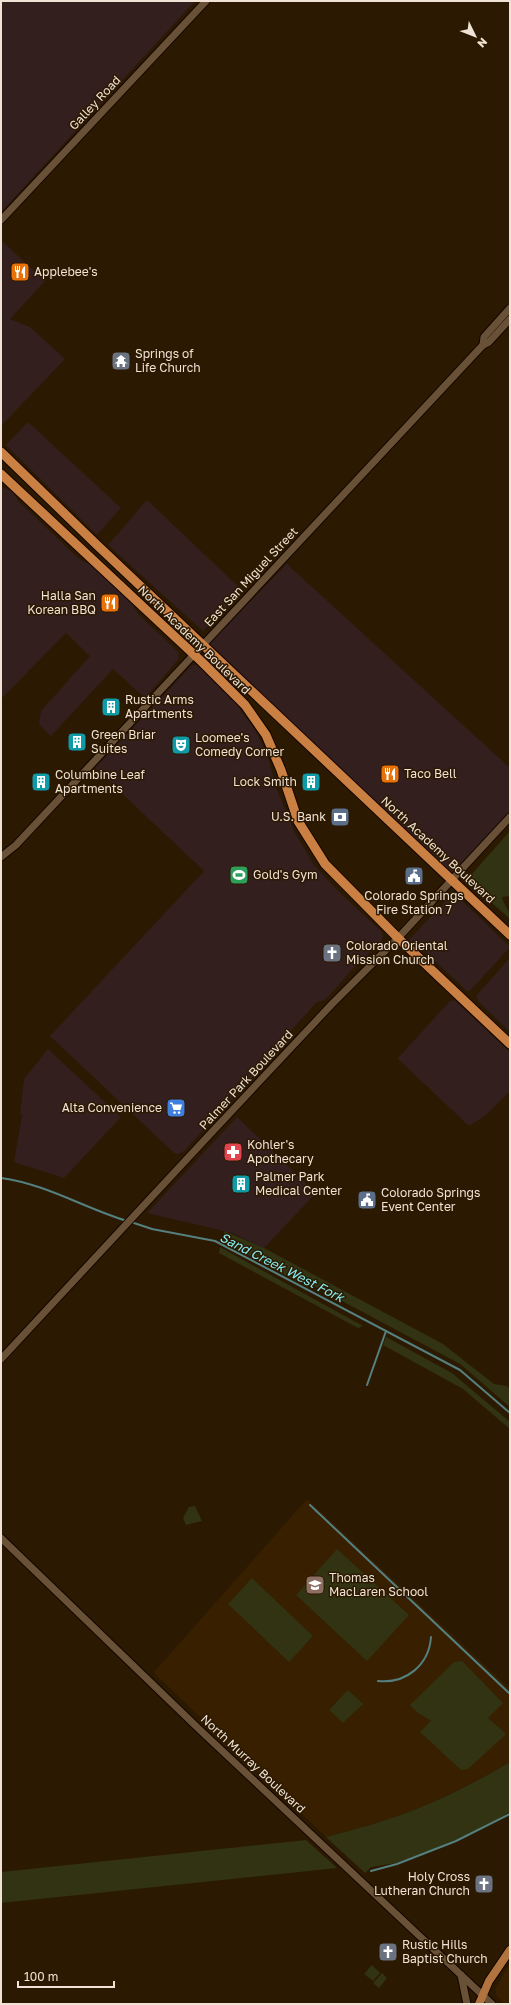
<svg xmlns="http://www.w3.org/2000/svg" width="511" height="2005" viewBox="0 0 511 2005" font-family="'Golos Text',sans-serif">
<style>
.commercial{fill:#321f1e}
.built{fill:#371f00}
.green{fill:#313312}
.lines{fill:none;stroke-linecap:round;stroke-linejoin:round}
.stream{stroke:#548180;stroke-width:2}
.tertiary-casing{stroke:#140400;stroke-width:9}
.secondary-casing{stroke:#140400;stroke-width:9}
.primary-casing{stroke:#140400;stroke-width:10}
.trunk-casing{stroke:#140400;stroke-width:11}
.tertiary{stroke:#685137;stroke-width:7}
.secondary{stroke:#685137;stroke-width:7}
.primary{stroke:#b1743f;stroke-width:8}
.trunk{stroke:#ca8042;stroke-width:9}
.labels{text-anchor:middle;stroke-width:3;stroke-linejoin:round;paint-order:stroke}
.street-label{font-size:12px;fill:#f0e2d4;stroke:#2c1901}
.poi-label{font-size:12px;fill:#f0e2d4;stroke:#2c1901;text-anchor:start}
.water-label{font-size:13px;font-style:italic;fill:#84ebf0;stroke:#2c1901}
</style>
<rect width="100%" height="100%" fill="#2c1901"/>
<g class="commercial">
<polygon points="1,1 195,1 1,212"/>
<polygon points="3,242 45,281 10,319 30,327 65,359 1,426 1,243"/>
<polygon points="28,422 121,508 97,535 6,445"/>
<polygon points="1,487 12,491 19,502 78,558 90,565 129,599 138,614 178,652 179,658 177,661 145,698 113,669 51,736 39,724 41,711 90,656 66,633 1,699"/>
<polygon points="147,500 243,591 203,631 108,545"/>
<polygon points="287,564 510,768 510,811 451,874 208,644"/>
<polygon points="192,665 197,665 232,698 255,730 266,752 278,792 294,831 314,865 338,891 381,931 383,937 381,942 351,971 325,1000 317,1002 277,1046 260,1069 184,1151 178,1154 174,1153 50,1036 204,871 95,768"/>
<polygon points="451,895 457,896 510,947 470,991 467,991 421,948 413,944 409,940"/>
<polygon points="510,958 510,1032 478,1001 476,996"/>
<polygon points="454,1000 510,1052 510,1091 486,1115 471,1125 468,1125 399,1060 398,1058 450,1001"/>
<polygon points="48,1049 121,1117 64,1178 14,1162 22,1115 20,1113 24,1079"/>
<polygon points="237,1117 316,1193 264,1248 232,1233 147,1213"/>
</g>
<g class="built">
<polygon points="307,1499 510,1689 510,1762 469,1785 425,1806 394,1818 326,1837 155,1674 154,1672"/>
<polygon points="510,1963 510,2004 505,2004 497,1997 495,1989"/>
</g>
<g class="green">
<path d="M510,831V896L502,897C504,906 510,909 510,919L474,887L471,875Z"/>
<polygon points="224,1231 264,1248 443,1344 494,1384 507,1386 510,1389 510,1407 460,1364 314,1286 296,1281 224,1242"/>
<polygon points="220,1247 363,1326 358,1328 219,1253"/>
<polygon points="386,1337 452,1373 510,1422 510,1429 463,1389 383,1345"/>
<polygon points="195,1506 202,1521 186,1525 183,1518 189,1507"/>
<polygon points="337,1549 409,1615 367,1661 296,1595"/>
<polygon points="252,1578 313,1636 289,1662 228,1604"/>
<polygon points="462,1661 503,1703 488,1718 506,1734 468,1769 461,1770 420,1732 431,1721 418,1713 410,1705 454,1662"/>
<polygon points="348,1690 363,1704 343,1723 329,1710"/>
<path d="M510,1762V1812L472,1833L436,1848L396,1863L371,1867L365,1873L326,1837C356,1829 386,1821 414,1810C448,1797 479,1780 510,1762Z"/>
<polygon points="306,1840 337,1868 1,1903 1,1872"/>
<polygon points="372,1965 380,1973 373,1981 364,1974"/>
<polygon points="382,1973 387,1978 379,1988 373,1983"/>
</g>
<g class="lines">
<g class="stream">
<path d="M1,1178C46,1184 84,1208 127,1221"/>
<polyline points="131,1222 152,1229 215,1241 460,1370 510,1413"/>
<polyline points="367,1385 386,1331"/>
<polyline points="310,1505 510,1694"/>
<path d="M378,1681C406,1684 429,1665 431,1637"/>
<polyline points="371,1871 397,1864 456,1841 510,1814"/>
</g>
<defs>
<g id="tertiary">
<polyline points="483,345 484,337 510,308"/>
<polyline points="1,857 16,845 483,345 489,342 510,319"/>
</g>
<g id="secondary">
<polyline points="1,220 206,1"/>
<polyline points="1,1359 212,1132 332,1004 398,938 510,817"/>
<polyline points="1,1538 200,1730 492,2004"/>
<polyline points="461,1975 467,2004"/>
</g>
<polyline id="primary" points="479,2004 489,1981 510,1950"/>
<g id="trunk">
<polyline points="1,452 97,545 510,935"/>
<polyline points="1,474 202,662 245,705 266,735 281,770 298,821 325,864 398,938 510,1044"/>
</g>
</defs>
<use href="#tertiary" class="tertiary-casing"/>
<use href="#secondary" class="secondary-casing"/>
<use href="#primary" class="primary-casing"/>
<use href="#trunk" class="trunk-casing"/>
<use href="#tertiary" class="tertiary"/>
<use href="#secondary" class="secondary"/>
<use href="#primary" class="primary"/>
<use href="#trunk" class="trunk"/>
</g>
<defs>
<symbol id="restaurant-square" viewBox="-11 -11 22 22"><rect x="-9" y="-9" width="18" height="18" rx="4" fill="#e8710a" stroke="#2c1901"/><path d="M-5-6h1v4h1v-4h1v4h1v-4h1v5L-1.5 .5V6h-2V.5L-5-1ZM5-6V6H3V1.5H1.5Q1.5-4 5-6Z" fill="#fff"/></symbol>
<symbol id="temple-square" viewBox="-11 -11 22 22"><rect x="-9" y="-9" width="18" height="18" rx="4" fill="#6b7280" stroke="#2c1901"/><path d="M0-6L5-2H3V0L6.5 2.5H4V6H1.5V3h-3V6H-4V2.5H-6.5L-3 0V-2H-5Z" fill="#fff"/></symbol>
<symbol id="building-square" viewBox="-11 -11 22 22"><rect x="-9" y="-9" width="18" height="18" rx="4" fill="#0f9aa8" stroke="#2c1901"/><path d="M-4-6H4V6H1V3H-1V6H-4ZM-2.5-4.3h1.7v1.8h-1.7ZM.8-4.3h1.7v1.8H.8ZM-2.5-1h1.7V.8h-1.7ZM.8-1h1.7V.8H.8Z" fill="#fff"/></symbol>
<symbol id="theatre-square" viewBox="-11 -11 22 22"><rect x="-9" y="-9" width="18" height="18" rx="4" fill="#0f9aa8" stroke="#2c1901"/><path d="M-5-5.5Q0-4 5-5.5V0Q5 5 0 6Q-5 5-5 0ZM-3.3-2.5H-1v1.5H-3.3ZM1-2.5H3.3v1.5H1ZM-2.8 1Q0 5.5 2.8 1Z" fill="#fff"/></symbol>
<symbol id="bank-square" viewBox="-11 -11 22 22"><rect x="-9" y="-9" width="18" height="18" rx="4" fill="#5c6f8a" stroke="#2c1901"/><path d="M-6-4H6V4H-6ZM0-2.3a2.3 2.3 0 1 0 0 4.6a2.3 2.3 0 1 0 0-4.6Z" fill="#fff"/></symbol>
<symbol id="stadium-square" viewBox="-11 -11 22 22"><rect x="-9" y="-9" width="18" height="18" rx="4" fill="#2e9e5b" stroke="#2c1901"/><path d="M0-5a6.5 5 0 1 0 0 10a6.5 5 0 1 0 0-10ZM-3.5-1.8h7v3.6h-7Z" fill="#fff"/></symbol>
<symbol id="civic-square" viewBox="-11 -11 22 22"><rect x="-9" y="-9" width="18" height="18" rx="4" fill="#5c6f8a" stroke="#2c1901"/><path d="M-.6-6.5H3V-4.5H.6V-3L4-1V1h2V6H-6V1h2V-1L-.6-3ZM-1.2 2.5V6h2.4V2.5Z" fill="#fff"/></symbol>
<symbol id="church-square" viewBox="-11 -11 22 22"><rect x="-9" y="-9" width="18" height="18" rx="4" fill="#6b7280" stroke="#2c1901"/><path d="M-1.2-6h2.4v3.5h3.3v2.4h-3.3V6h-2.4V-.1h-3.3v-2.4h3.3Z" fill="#fff"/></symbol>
<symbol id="supermarket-square" viewBox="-11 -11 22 22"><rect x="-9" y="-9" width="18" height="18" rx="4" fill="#3f7fe0" stroke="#2c1901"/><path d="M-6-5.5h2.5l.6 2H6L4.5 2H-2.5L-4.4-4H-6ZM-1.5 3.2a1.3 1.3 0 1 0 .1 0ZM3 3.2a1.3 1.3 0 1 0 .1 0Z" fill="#fff"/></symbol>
<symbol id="pharmacy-square" viewBox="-11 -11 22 22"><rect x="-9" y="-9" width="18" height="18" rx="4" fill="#e0444e" stroke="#2c1901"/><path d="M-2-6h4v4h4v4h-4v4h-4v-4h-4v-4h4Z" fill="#fff"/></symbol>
<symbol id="school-square" viewBox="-11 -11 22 22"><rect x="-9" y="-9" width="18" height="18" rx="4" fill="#8d6e63" stroke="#2c1901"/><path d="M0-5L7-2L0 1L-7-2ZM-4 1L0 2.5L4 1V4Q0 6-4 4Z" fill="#fff"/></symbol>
</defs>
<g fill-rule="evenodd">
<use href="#restaurant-square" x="9" y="261" width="22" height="22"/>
<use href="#temple-square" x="110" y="350" width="22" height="22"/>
<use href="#restaurant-square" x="99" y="592" width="22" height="22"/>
<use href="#building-square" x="100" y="696" width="22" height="22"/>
<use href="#building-square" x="66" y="731" width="22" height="22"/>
<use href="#theatre-square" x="170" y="734" width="22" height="22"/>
<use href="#restaurant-square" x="379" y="763" width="22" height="22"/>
<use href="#building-square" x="30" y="771" width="22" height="22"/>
<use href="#building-square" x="300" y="771" width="22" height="22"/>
<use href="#bank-square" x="329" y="806" width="22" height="22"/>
<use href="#stadium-square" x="228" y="864" width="22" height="22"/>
<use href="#civic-square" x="403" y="865" width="22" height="22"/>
<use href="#church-square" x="321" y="942" width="22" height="22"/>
<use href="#supermarket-square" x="165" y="1097" width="22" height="22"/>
<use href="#pharmacy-square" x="222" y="1141" width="22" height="22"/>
<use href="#building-square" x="230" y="1173" width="22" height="22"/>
<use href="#civic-square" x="356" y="1189" width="22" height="22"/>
<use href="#school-square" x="304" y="1574" width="22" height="22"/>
<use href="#church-square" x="473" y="1873" width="22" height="22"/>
<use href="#church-square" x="377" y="1941" width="22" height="22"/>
</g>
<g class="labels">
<g class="street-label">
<text transform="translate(95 103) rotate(-47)" y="4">Galley Road</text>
<text transform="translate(251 577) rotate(-47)" y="4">East San Miguel Street</text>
<text transform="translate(194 640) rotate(44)" y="4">North Academy Boulevard</text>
<text transform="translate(438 850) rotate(43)" y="4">North Academy Boulevard</text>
<text transform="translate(246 1080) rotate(-47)" y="4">Palmer Park Boulevard</text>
<text transform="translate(253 1764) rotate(43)" y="4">North Murray Boulevard</text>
</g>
<g class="poi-label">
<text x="34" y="276">Applebee's</text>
<text x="135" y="358">Springs of<tspan x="135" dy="14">Life Church</tspan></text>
<text x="96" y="600" text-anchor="end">Halla San<tspan x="96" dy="14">Korean BBQ</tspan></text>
<text x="125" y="704">Rustic Arms<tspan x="125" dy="14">Apartments</tspan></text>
<text x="91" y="739">Green Briar<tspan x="91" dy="14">Suites</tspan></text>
<text x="195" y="742">Loomee's<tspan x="195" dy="14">Comedy Corner</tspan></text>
<text x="404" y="778">Taco Bell</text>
<text x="55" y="779">Columbine Leaf<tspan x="55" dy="14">Apartments</tspan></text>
<text x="297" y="786" text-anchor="end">Lock Smith</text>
<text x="326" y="821" text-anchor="end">U.S. Bank</text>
<text x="253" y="879">Gold's Gym</text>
<text x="414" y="900" text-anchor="middle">Colorado Springs<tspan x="414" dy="14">Fire Station 7</tspan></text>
<text x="346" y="950">Colorado Oriental<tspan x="346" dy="14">Mission Church</tspan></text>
<text x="162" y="1112" text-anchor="end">Alta Convenience</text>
<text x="247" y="1149">Kohler's<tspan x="247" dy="14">Apothecary</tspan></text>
<text x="255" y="1181">Palmer Park<tspan x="255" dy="14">Medical Center</tspan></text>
<text x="381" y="1197">Colorado Springs<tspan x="381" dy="14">Event Center</tspan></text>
<text x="329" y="1582">Thomas<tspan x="329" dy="14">MacLaren School</tspan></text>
<text x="470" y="1881" text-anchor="end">Holy Cross<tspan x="470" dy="14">Lutheran Church</tspan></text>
<text x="402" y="1949">Rustic Hills<tspan x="402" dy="14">Baptist Church</tspan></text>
</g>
<g class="water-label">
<text transform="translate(282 1267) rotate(27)" y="5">Sand Creek West Fork</text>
</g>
</g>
<rect width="511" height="2005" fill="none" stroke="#f0e2d4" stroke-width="4"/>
<g transform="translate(475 36) rotate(133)" stroke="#2c1901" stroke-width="3" paint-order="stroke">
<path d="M0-3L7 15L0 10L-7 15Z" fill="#f0e2d4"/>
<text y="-6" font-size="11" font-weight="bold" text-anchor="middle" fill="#f0e2d4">N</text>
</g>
<path d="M18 1981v6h96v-6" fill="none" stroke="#f0e2d4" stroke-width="2"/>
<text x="24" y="1981" font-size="12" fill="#f0e2d4" stroke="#2c1901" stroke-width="3" paint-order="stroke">100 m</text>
</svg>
